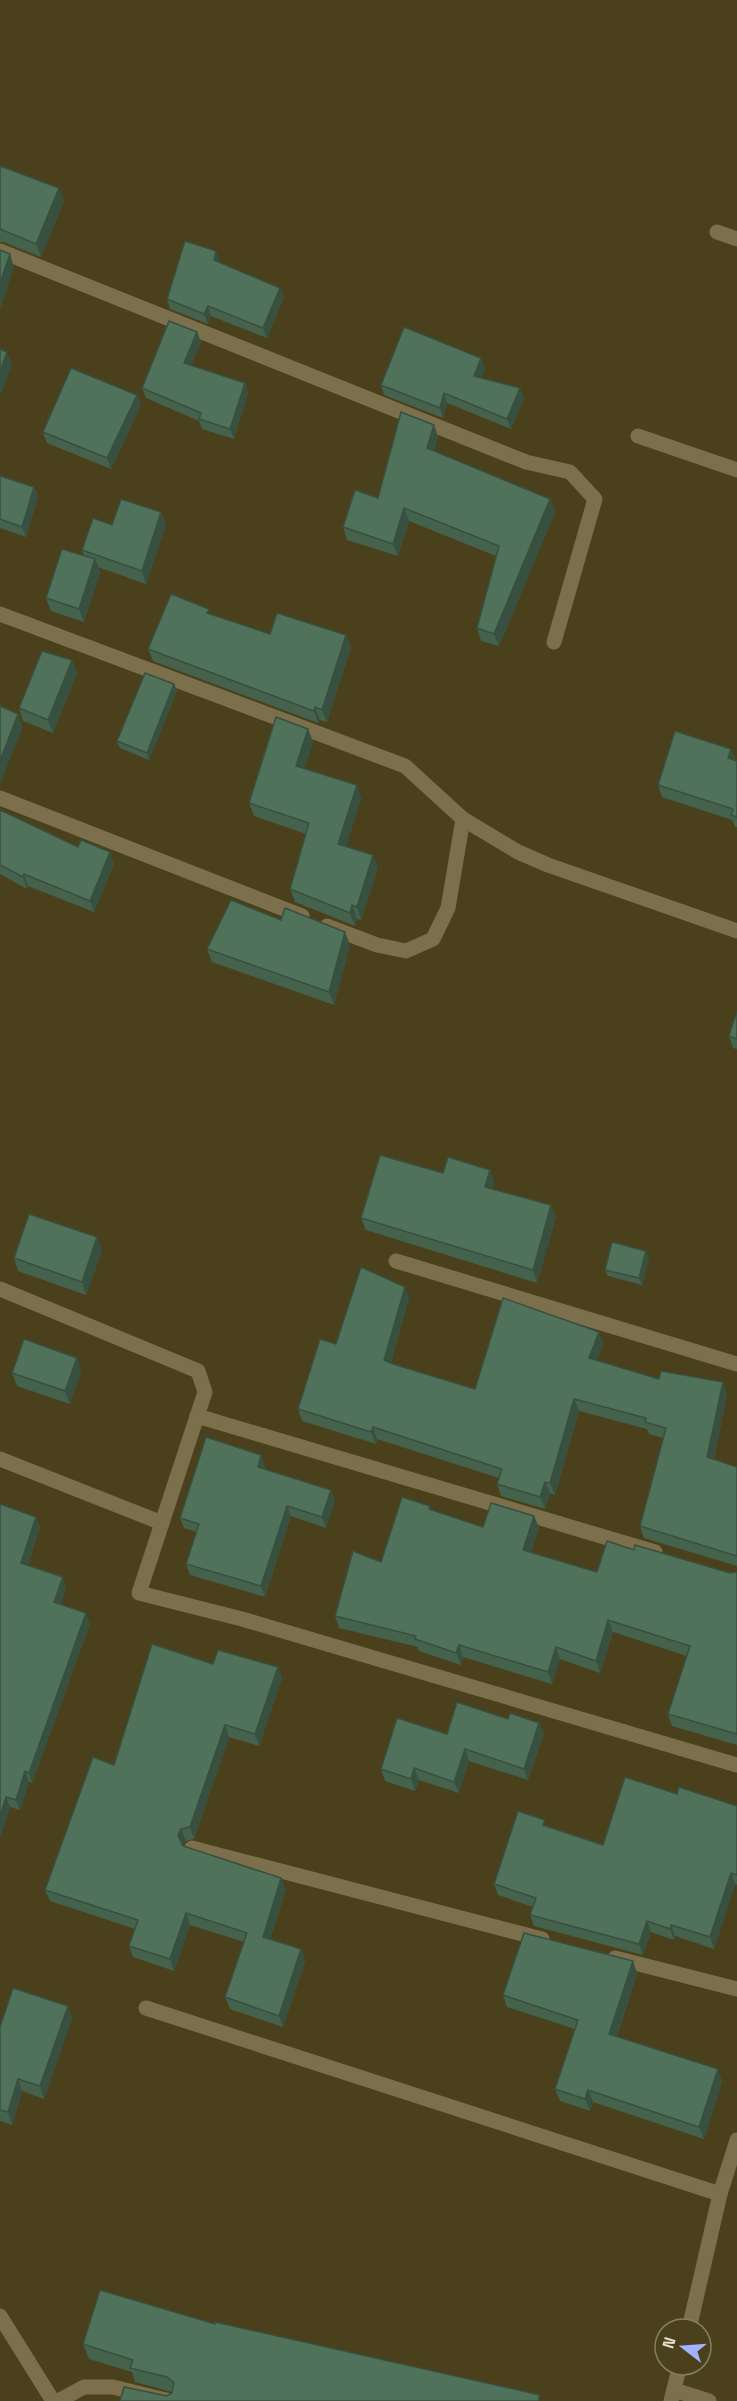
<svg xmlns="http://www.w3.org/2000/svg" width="737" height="2401" viewBox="0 0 737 2401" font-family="'Space Grotesk',sans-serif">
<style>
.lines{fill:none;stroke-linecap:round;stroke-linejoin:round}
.street{stroke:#7b704b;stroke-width:15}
.wall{fill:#45624d}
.shaded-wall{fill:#38503f}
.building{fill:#50725a;stroke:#38503f;stroke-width:1.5}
</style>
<rect width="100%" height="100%" fill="#4a401c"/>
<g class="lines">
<g class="street">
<polyline points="717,232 737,239"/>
<polyline points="0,251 526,462 570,472 595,499 554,642"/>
<polyline points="638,436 737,470"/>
<polyline points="0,614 405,766 463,819 518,852 548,865 737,931"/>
<polyline points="0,798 302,916"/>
<polyline points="327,926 377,945 406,951 433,939 448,908 463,819"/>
<polyline points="396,1261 737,1364"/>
<polyline points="0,1289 198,1371 205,1392 139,1593 242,1619 737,1765"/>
<polyline points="197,1416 655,1552"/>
<polyline points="0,1459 162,1523"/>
<polyline points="192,1848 542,1939"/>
<polyline points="615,1958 737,1989"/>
<polyline points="146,2008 720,2194"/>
<polyline points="0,2316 53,2401"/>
<polyline points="689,2329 720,2194 737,2140"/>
<polyline points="674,2390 709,2401"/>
<polyline points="58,2401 84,2387 113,2387 170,2401"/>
<polyline points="671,2401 680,2365"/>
</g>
</g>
<g class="wall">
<polygon points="0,166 64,201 41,257 3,242 0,242"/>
<polygon points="220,261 219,262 280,288 284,297 267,338 211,316 208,324 170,309 167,299"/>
<polygon points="197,332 201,342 191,366 245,383 248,393 234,439 202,429 199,421 146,398 142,388"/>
<polygon points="485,368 481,378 524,398 511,429 447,403 443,418 384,395 381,385"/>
<polygon points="141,405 111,469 47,443 43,432"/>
<polygon points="434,425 438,437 434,451 550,499 555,512 499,646 481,641 477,628 496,556 409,521 398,556 347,540 343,527 378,498"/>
<polygon points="0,476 34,487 38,497 26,537 0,528"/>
<polygon points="161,512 166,525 146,584 98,567 100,572 84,622 51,611 46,598 84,556 82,550 112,525"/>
<polygon points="211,614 270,634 346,635 351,647 327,722 320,720 318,723 153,661 148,649"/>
<polygon points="72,660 77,673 53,733 23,721 19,708"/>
<polygon points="174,684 177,691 149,760 120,748 117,741"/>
<polygon points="308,729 313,742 304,768 361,798 346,846 378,868 361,920 357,919 355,926 295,902 290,889 306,834 254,816 249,803"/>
<polygon points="731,749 735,760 737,761 737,827 735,827 732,820 662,797 658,785"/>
<polygon points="0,810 78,847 110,852 114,864 94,912 28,886 27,889 0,874"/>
<polygon points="281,920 350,945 334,1005 212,962 207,949"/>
<polygon points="737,1011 737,1049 733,1048 729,1036"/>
<polygon points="490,1170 494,1182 492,1189 551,1205 556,1217 537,1283 366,1230 361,1218 443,1173"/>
<polygon points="97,1237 102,1250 86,1295 18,1271 14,1258"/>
<polygon points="649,1258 642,1285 608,1276 605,1270"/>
<polygon points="409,1298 391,1363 475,1389 603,1344 597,1360 659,1379 723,1382 727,1394 714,1459 737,1467 737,1566 644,1538 640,1526 663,1438 649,1434 647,1429 579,1411 555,1495 550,1493 545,1509 501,1496 497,1484 499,1478 377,1439 376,1444 302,1421 298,1409 336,1344"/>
<polygon points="77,1358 81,1371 70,1404 17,1386 12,1373"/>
<polygon points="265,1466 264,1469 335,1500 326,1528 291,1516 265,1597 190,1575 186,1564 196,1532 184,1528 180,1518"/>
<polygon points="0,1504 36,1517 40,1527 28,1565 66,1587 60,1605 90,1624 32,1783 29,1782 20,1810 10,1807 0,1838"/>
<polygon points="431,1510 483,1527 539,1527 531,1552 597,1572 634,1550 730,1573 737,1572 737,1745 672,1726 668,1714 687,1656 613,1632 600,1673 560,1659 552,1684 463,1657 461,1665 419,1651 418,1647 339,1628 335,1616 381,1562"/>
<polygon points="213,1664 278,1667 282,1678 259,1746 229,1737 194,1839 186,1841 183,1845 286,1889 270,1939 301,1949 305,1961 283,2027 230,2009 225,1997 244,1942 190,1925 174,1971 133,1957 129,1946 135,1929 50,1901 45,1890 114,1765"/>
<polygon points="508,1719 539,1723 544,1734 528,1780 469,1761 459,1793 419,1780 415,1791 385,1781 381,1769 447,1734"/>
<polygon points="677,1794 737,1806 737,1885 735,1884 714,1949 675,1936 674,1940 651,1932 643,1955 534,1926 530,1915 533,1907 498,1895 494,1884 547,1827 603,1845"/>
<polygon points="637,1973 617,2037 722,2081 704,2139 593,2102 590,2111 560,2101 555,2089 575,2029 507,2007 503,1995"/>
<polygon points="68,2006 72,2018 44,2099 22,2091 12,2125 0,2121 0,2027"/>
<polygon points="215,2324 540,2395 167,2396 172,2393 172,2392 135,2382 132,2372 89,2359 83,2344"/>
</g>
<g class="shaded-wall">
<polygon points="59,188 64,201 41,257 36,244"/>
<polygon points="216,251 220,261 217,270 214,260"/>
<polygon points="10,254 14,267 0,311 0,283"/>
<polygon points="280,288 284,297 267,338 263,328"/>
<polygon points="208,306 211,316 208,324 204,314"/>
<polygon points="197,332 201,342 188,374 184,363"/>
<polygon points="7,352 12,365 0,396 0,371"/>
<polygon points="481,358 485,368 478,386 474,376"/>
<polygon points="245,383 248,393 234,439 230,429"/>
<polygon points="520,388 524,398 511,429 507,419"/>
<polygon points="444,393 447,403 443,418 440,408"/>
<polygon points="137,395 141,405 111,469 107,458"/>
<polygon points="434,425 438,437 432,461 427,448"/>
<polygon points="34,487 38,497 26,537 22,527"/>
<polygon points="550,499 555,512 499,646 494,634"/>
<polygon points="404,508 409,521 398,556 393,544"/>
<polygon points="161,512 166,525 146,584 142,571"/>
<polygon points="95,559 100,572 84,622 79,609"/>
<polygon points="346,635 351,647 327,722 322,710"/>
<polygon points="72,660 77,673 53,733 48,720"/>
<polygon points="174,684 177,691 149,760 147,753"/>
<polygon points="315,707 320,720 318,723 314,711"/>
<polygon points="18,714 23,726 0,784 0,761"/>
<polygon points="308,729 313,742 301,779 296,766"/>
<polygon points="731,749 736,761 728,758"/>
<polygon points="357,785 361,798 343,857 338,844"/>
<polygon points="110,852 114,864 94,912 90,901"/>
<polygon points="373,855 378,868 361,920 357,907"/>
<polygon points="24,874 28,886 27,889 23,877"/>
<polygon points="352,905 357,919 355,926 350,913"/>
<polygon points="345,932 350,945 334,1005 329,992"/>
<polygon points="490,1170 494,1182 489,1199 485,1187"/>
<polygon points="551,1205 556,1217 537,1283 533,1270"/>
<polygon points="97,1237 102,1250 86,1295 82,1282"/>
<polygon points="646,1251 649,1258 642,1285 639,1278"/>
<polygon points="405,1287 409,1298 389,1371 384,1360"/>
<polygon points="599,1332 603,1344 593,1370 589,1358"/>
<polygon points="77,1358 81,1371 70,1404 65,1391"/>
<polygon points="723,1382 727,1394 712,1469 707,1457"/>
<polygon points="574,1399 579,1411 555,1495 550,1483"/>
<polygon points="373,1427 377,1439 376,1444 371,1432"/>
<polygon points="261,1455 265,1466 261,1478 258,1467"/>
<polygon points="545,1482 550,1493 545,1509 540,1497"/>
<polygon points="331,1490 335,1500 326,1528 322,1517"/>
<polygon points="287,1506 291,1516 265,1597 261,1586"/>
<polygon points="534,1516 539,1527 528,1561 523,1550"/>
<polygon points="36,1517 40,1527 25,1573 21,1563"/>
<polygon points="63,1577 66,1587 57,1613 54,1602"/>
<polygon points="86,1613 90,1624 32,1783 29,1773"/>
<polygon points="608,1620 613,1632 600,1673 596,1661"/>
<polygon points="459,1645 463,1657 461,1665 456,1653"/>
<polygon points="556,1647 560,1659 552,1684 548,1672"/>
<polygon points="278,1667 282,1678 259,1746 255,1734"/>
<polygon points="539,1723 544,1734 528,1780 524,1769"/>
<polygon points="225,1725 229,1737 194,1839 190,1827"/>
<polygon points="465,1749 469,1761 459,1793 454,1782"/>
<polygon points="414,1768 419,1780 415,1791 411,1779"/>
<polygon points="25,1771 29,1782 20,1810 16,1800"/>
<polygon points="6,1797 10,1807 0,1838 0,1816"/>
<polygon points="181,1829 186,1841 182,1846 178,1835"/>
<polygon points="731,1873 735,1884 714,1949 710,1937"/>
<polygon points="281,1878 286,1889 267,1948 263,1937"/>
<polygon points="186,1913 190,1925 174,1971 170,1959"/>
<polygon points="647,1921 651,1932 643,1955 639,1944"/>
<polygon points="671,1925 675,1936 674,1940 670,1929"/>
<polygon points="301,1949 305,1961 283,2027 279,2016"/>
<polygon points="633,1961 637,1973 614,2046 609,2034"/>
<polygon points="68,2006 72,2018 44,2099 40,2086"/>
<polygon points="718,2069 722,2081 704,2139 699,2127"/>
<polygon points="18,2079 22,2091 12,2125 8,2112"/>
<polygon points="588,2090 593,2102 590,2111 585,2099"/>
</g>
<g class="building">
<polygon points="0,166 59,188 36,244 0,229"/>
<polygon points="185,241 216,251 214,260 280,288 263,328 208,306 204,314 167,299"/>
<polygon points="0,250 10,254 0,283"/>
<polygon points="169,321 197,332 184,363 245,383 230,429 199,419 201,413 142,388"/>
<polygon points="404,327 481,358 474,376 520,388 507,419 444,393 440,408 381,385"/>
<polygon points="0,349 7,352 0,371"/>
<polygon points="71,368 137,395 107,458 43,432"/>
<polygon points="401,412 434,425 427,448 550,499 494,634 477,628 499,546 404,508 393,544 343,527 355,490 378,498"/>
<polygon points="0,476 34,487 22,527 0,519"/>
<polygon points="121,499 161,512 142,571 82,550 93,518 112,525"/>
<polygon points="62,549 95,559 79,609 46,598"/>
<polygon points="171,594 209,609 207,613 270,634 277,613 346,635 322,710 315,707 314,711 148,649"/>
<polygon points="42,651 72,660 48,720 19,708"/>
<polygon points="145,673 174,684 147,753 117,741"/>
<polygon points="0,706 18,714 0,761"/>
<polygon points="276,717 308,729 296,766 357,785 338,844 373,855 357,907 352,905 350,913 290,889 309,823 249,803"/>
<polygon points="675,731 731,749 728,758 737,761 737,817 731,815 733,809 658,785"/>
<polygon points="0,810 78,847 81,840 110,852 90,901 24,874 23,877 0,865"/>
<polygon points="231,900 281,920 285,908 345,932 329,992 207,949"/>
<polygon points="737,1011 737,1039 729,1036"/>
<polygon points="380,1155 443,1173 448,1157 490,1170 485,1187 551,1205 533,1270 361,1218"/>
<polygon points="29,1214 97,1237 82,1282 14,1258"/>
<polygon points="612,1242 646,1251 639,1278 605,1270"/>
<polygon points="361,1267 405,1287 384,1360 393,1364 475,1389 503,1298 599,1332 589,1358 659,1379 661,1371 723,1382 707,1457 737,1467 737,1556 640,1526 666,1428 645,1422 646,1418 574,1399 550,1483 545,1482 540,1497 497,1484 502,1469 373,1427 371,1432 298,1409 320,1339 336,1344"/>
<polygon points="24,1339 77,1358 65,1391 12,1373"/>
<polygon points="206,1437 261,1455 258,1467 331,1490 322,1517 287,1506 261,1586 186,1564 199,1524 180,1518"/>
<polygon points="402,1497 430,1506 429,1509 483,1527 491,1503 534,1516 523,1550 597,1572 607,1541 634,1550 635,1545 730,1573 737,1572 737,1734 668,1714 690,1646 608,1620 596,1661 556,1647 548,1672 459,1645 456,1653 415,1639 416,1636 335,1616 353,1551 381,1562"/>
<polygon points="0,1504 36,1517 21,1563 63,1577 54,1602 86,1613 29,1773 25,1771 16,1800 6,1797 0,1816"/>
<polygon points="152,1644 213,1664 218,1650 278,1667 255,1734 225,1725 190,1827 181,1829 178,1835 183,1846 281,1878 263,1937 301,1949 279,2016 225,1997 247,1933 186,1913 170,1959 129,1946 138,1920 45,1890 93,1757 114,1765"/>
<polygon points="457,1702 508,1719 510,1713 539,1723 524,1769 465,1749 454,1782 414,1768 411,1779 381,1769 397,1718 447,1734"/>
<polygon points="625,1777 677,1794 679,1787 737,1806 737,1875 731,1873 710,1937 671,1925 670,1929 647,1921 639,1944 530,1915 536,1898 494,1884 518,1811 545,1820 543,1825 603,1845"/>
<polygon points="524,1933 633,1961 609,2034 718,2069 699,2127 588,2090 585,2099 555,2089 578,2020 503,1995"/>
<polygon points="13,1988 68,2006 40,2086 18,2079 8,2112 0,2110 0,2027"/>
<polygon points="100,2290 215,2324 215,2322 540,2395 538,2401 120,2401 124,2387 167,2396 172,2393 174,2383 167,2377 130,2368 133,2360 83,2344"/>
</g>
<g transform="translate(683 2347) rotate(287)"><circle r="28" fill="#4a401c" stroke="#877f62" stroke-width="1.5"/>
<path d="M0-4.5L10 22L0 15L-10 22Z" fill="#a1b3fd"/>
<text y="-9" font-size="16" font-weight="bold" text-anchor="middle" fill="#e3deca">N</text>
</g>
</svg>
